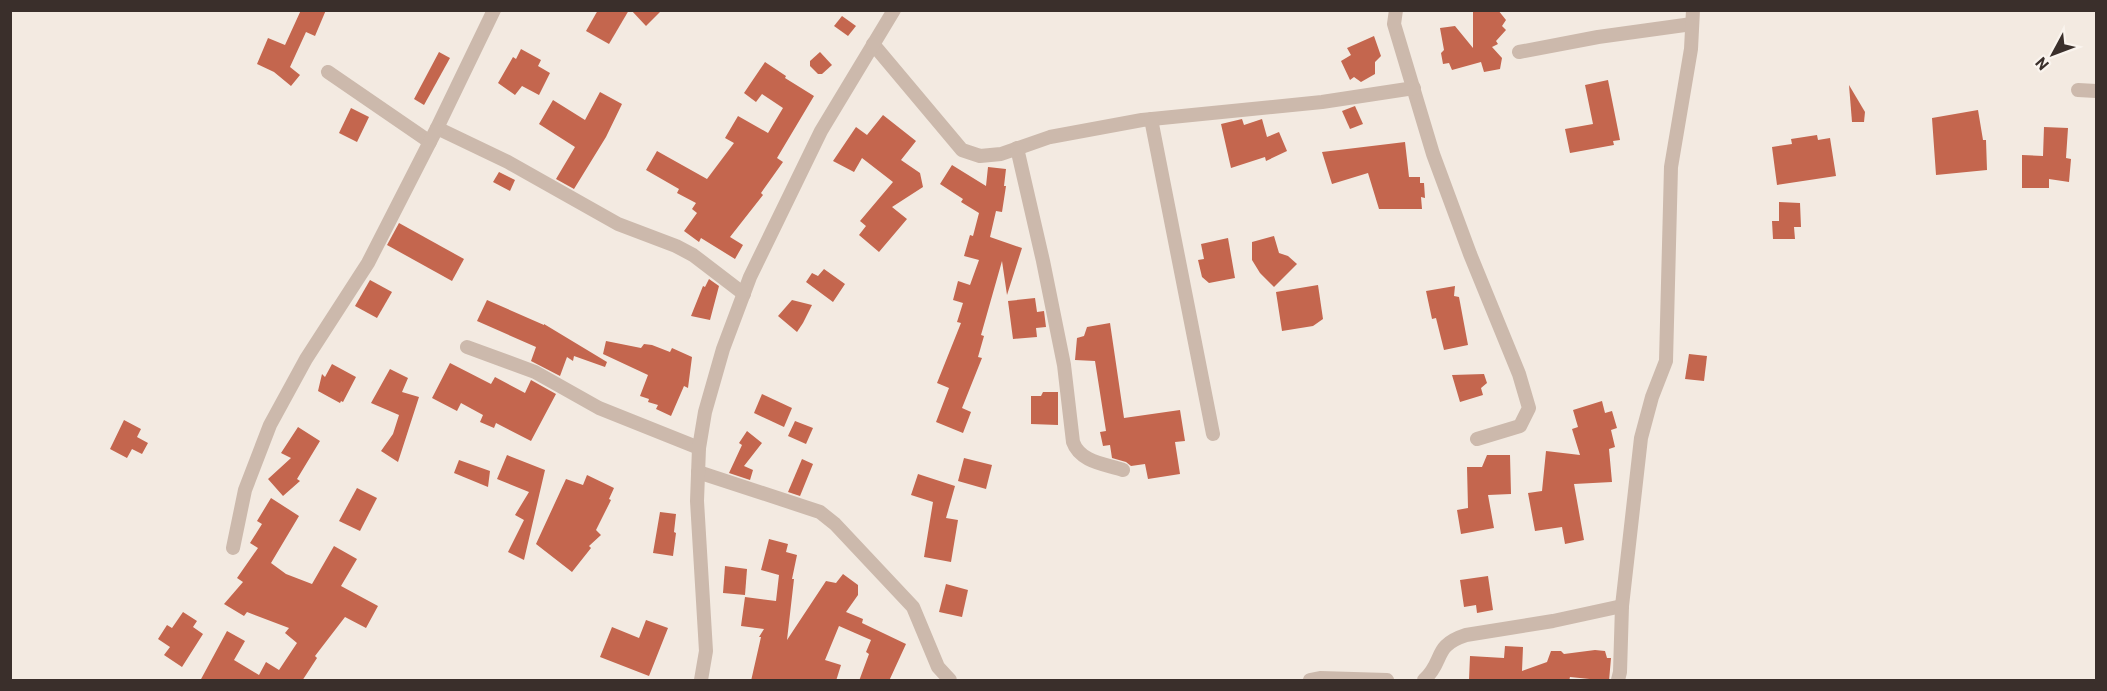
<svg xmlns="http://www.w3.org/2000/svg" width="2107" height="691" viewBox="0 0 2107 691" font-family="Barlow,sans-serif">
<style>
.building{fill:#c4664e}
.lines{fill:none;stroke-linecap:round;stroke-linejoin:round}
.minor{stroke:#ccb9ac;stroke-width:14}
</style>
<rect width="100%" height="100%" fill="#f3eae1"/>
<g class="building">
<polygon points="301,10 326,10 315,36 306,32 290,67 300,75 291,86 274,72 257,64 268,38 285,45"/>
<polygon points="598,10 629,10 609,44 586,31"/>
<polygon points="631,10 662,10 646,26"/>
<polygon points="1498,10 1506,20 1502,26 1506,30 1496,41 1498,44 1492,47 1502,58 1500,69 1484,72 1481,62 1452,70 1449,63 1443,64 1441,53 1444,50 1440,28 1455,26 1473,48 1473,12"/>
<polygon points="842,16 856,26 848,36 834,26"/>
<polygon points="1374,36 1381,56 1375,62 1375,74 1361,82 1354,77 1350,80 1341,61 1351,55 1347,48"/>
<polygon points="521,49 541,60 538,66 550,73 539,95 522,86 515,95 498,83 513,57 516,59"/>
<polygon points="439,52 450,58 424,105 414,99"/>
<polygon points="820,52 832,65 822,74 818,74 810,66 810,61"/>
<polygon points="765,62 786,76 785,78 814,96 777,158 783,162 761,193 763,195 730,237 743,245 735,259 701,238 699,242 684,231 697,213 692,209 696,203 677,193 679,189 646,170 657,151 707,179 734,143 725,138 738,116 768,133 783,108 762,94 756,102 744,93"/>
<polygon points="1608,80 1620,140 1613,141 1614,145 1570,153 1565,129 1593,124 1585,85"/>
<polygon points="1849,85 1865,112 1864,122 1852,122"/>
<polygon points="600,92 622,104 606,137 574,189 556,179 575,147 539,124 553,100 585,120"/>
<polygon points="1355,106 1363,124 1350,129 1342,111"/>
<polygon points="351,108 369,117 357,142 339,133"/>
<polygon points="1978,110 1983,140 1986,140 1987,170 1936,175 1932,118"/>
<polygon points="883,115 916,141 901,160 920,173 923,187 892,207 907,219 879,252 859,235 866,226 860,221 893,182 862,158 854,172 833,161 856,127 867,135"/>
<polygon points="1242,119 1244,125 1262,119 1267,137 1279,132 1287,151 1266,161 1265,157 1231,168 1221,124"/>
<polygon points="2044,127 2068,128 2066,158 2071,159 2069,182 2049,179 2049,188 2022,188 2022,155 2043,156"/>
<polygon points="1817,135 1818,140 1830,138 1836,176 1777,185 1772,147 1792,144 1791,139"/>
<polygon points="1405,142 1409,177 1420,177 1420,183 1424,183 1425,198 1421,197 1422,209 1379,209 1368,173 1332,184 1322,152"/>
<polygon points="952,165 986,186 988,167 1006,169 1004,186 1006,186 1002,212 996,211 990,237 1022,248 1007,295 1002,261 981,335 984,336 978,357 982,358 962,408 971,412 963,433 936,422 949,388 937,383 961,323 957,322 963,303 953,300 958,281 970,285 979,260 964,256 970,235 973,236 979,213 961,202 963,199 940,184"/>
<polygon points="499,172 515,180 510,191 493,182"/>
<polygon points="1779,202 1800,203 1801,227 1794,227 1795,239 1773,239 1772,221 1779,221"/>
<polygon points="399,223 464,259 452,281 387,245"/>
<polygon points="1274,236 1279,253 1288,256 1297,264 1274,287 1260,273 1252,260 1252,242"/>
<polygon points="1228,238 1235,278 1209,283 1202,277 1198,260 1204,259 1201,244"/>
<polygon points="824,269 845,284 833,302 806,282 812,273 818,276"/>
<polygon points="709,279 719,286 710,320 691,316 703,286 705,287"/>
<polygon points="370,280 392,292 377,318 355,306"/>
<polygon points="1318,285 1323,319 1313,326 1282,331 1276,292"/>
<polygon points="1455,286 1454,296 1459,297 1468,345 1444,350 1436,318 1432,319 1426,291"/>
<polygon points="1035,298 1037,312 1044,311 1046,327 1036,328 1037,337 1013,339 1008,301"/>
<polygon points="487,300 544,325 544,324 607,362 605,367 574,356 573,361 567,357 560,376 531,361 536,347 477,321"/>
<polygon points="792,300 812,305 803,323 797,332 778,316"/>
<polygon points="1110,323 1124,418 1180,410 1185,441 1175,442 1180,474 1148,479 1145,464 1131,466 1126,462 1112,458 1110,445 1103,446 1100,432 1106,431 1095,361 1075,360 1077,338 1084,336 1087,327"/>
<polygon points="606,341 641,348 644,344 652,345 670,352 672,348 692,357 688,388 684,386 671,416 656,409 658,405 648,402 649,399 640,396 648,375 603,354"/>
<polygon points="1689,354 1707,356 1704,381 1685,379"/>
<polygon points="450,363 491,384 495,377 525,393 531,380 556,394 531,441 496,423 494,428 480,422 483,415 461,403 457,411 432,398"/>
<polygon points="332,364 356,377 343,402 341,401 340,403 318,391 322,374 325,377"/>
<polygon points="390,369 408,378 402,392 419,397 398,462 381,451 393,434 399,415 371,403"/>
<polygon points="1484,374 1487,383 1481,388 1483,395 1460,402 1452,375"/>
<polygon points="1043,392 1058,392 1058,425 1031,424 1031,396 1041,396"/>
<polygon points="762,394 792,408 784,427 754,413"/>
<polygon points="1602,401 1605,413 1612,411 1617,428 1611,430 1615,447 1609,449 1612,482 1574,484 1584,540 1565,544 1562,527 1535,531 1528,493 1542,491 1546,451 1580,455 1572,429 1578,427 1573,410"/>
<polygon points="124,420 141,429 137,437 148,443 142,454 132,449 127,458 110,449"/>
<polygon points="795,421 813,428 806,444 788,436"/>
<polygon points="298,427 320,441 297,479 300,481 283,496 268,479 291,458 281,453"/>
<polygon points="747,431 762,443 744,466 753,470 750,480 729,473 742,445 739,443"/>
<polygon points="507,455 545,470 524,560 508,552 524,520 515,515 529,492 497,479"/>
<polygon points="1487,455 1510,455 1511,494 1488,495 1494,528 1461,534 1457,510 1468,508 1467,467 1482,467"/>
<polygon points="964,458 992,465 986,489 958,481"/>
<polygon points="802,459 813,464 800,496 788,492"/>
<polygon points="459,460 490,471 488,487 454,473"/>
<polygon points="918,474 955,486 946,518 958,520 951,562 924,557 933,502 911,495"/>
<polygon points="587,475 614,488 609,499 611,500 596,530 601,535 589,546 591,548 572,572 536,544 566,479 583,485"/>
<polygon points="357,488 377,498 360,531 339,521"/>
<polygon points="271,498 299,516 271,563 286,574 312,584 334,546 357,559 341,586 378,606 366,628 345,617 315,656 317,658 302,681 200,681 227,631 245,641 234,660 259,675 266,662 279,670 297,643 285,633 289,628 247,612 244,616 224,604 243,582 237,578 258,548 250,543 262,524 257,521"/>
<polygon points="660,512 676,514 674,532 676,533 673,556 653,553"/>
<polygon points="769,539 788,544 786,552 797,555 792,579 794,579 787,640 826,581 836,583 843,574 858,585 858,595 846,612 863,619 862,623 906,644 889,681 859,681 869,654 866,652 871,640 839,626 825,660 841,665 836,681 751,681 761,637 759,637 764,629 741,626 745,597 776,601 779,575 761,570"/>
<polygon points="725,566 747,569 745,595 723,593"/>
<polygon points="1488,576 1493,610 1477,613 1476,605 1464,607 1460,580"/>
<polygon points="946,584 968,590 962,617 939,612"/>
<polygon points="183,612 197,621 193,627 203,634 182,667 164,655 170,647 158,639 167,625 172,628"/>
<polygon points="646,620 668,628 649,676 600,657 612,627 639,638"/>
<polygon points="1505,646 1523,647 1522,671 1547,662 1551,651 1561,651 1564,654 1595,650 1605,651 1607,658 1611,658 1609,681 1570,677 1569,681 1469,680 1470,656 1504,658"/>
</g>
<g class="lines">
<g class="minor">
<polyline points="1396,10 1394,24 1433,154 1470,254 1519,374 1529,408 1520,426 1477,439"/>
<polyline points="873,44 962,150 980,156 1001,154 1050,137 1142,120 1322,102 1414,88"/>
<polyline points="1519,52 1598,37 1692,24"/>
<polyline points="328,72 430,142"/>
<polyline points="2078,90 2096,91"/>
<polyline points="1151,119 1213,434"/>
<polyline points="437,128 508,162 618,224 676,246 693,255 744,294"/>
<path d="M1017,148L1043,261L1064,365L1073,442C1080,462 1105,464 1123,470"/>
<polyline points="467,347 535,372 599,408 699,448"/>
<polyline points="698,472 820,512 835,524 913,607 938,667 950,680"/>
<polyline points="233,548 245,490 270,425 306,359 368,263 437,128 494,10"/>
<polyline points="701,680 706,651 697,501 699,448 705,412 723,349 750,277 821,131 894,10"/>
<polyline points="1310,680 1320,678 1387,680"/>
<path d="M1424,680C1445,661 1432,646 1466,635L1553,621L1622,606"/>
<polyline points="1618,680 1620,672 1622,606 1641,438 1652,397 1666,361 1671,167 1691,49 1693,10"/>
</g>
</g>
<rect width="2107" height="691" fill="none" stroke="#3a2f2b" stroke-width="24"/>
<g transform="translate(2053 54) rotate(229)" stroke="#faf4ee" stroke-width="4.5" paint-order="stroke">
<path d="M0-4.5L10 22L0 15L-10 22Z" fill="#3a2f2b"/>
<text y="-9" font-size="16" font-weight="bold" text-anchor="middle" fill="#3a2f2b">N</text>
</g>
</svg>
